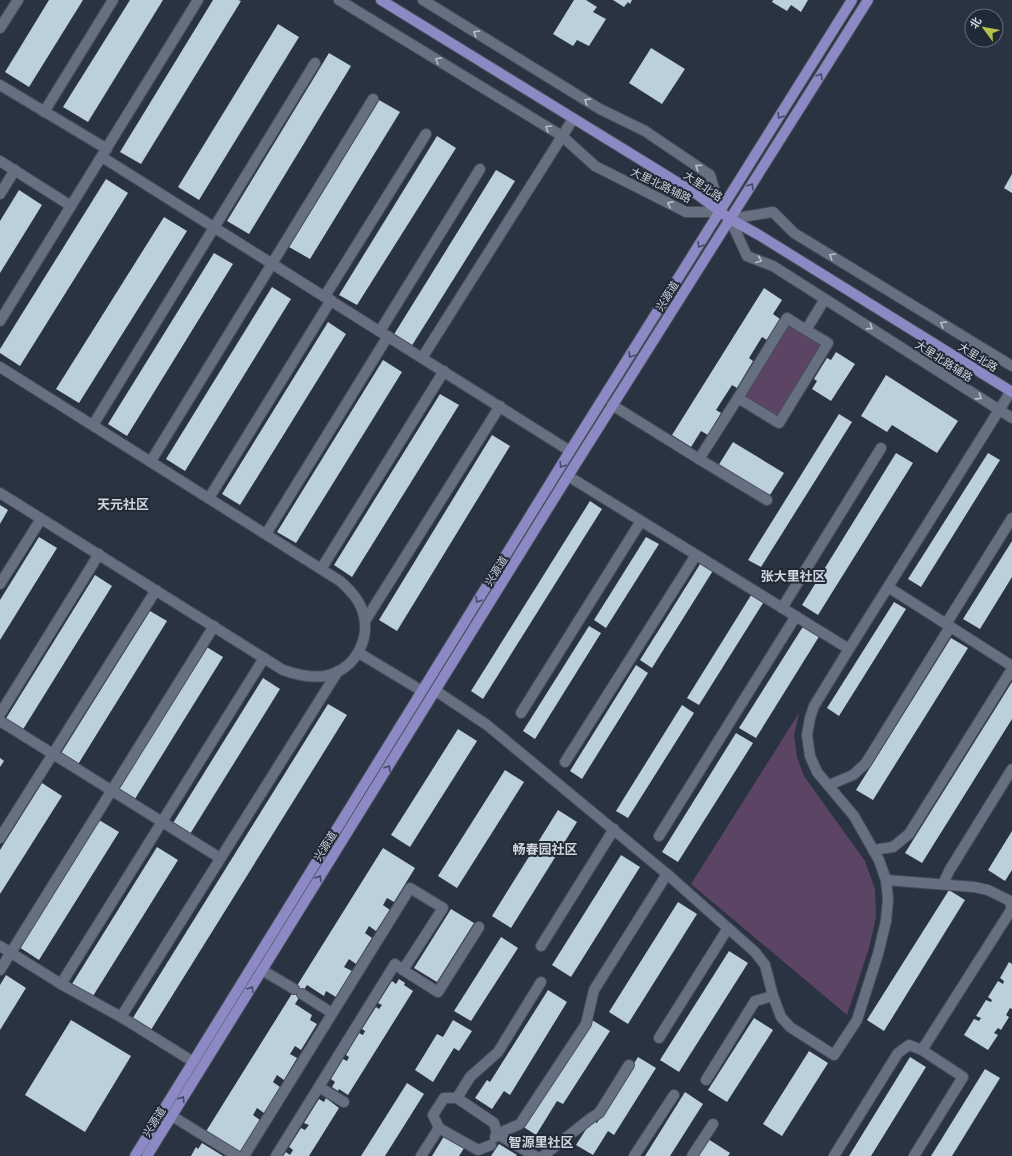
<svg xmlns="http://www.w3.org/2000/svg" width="1012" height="1156" viewBox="0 0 1012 1156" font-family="'Work Sans','Noto Sans SC',sans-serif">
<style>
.green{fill:#5c4564}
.building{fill:#bbd0db}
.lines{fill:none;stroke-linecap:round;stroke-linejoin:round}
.minor-casing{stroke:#474e5a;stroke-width:12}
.major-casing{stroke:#474e5a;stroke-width:12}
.minor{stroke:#677080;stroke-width:10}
.major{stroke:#8c89c4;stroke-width:10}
.oneway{stroke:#bac0ca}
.oneway2{stroke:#464b68}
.labels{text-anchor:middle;stroke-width:4;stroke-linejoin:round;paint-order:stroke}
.street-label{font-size:11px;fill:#cfd4dd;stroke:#202936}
.quarter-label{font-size:13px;font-weight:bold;fill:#cfd4dd;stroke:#202936}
</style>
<rect width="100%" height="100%" fill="#2a3341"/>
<g class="green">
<polygon points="788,322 825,344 778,420 741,397"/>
<polygon points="799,713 794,735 797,757 804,776 865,861 875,889 876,917 869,948 847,1015 691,884"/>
</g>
<g class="building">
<polygon points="49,0 83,0 29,87 5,72"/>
<polygon points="130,0 163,0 88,122 63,107"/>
<polygon points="213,0 238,0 241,1 141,164 120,152"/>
<polygon points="574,0 586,0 597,7 593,12 606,19 589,46 577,40 573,46 553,34"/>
<polygon points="613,0 632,0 630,4 628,2 624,7"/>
<polygon points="773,0 808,0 801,12 791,5 787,11 772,2"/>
<polygon points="278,24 299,37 199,200 178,187"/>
<polygon points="651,48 685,69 662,104 629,83"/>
<polygon points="329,53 351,66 249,234 227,221"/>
<polygon points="379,100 400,112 310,259 289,247"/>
<polygon points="437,136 456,148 357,305 339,295"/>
<polygon points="496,170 515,181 411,347 393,336"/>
<polygon points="1012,174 1012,193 1004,188"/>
<polygon points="106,179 128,193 20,366 0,353 0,349"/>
<polygon points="19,190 42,205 0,273 0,221"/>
<polygon points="164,217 187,231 79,403 56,389"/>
<polygon points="214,253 233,264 127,436 108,424"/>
<polygon points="272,287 291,299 185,471 166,459"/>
<polygon points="764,288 782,300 773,314 780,319 767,340 762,337 749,358 753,361 737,388 732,385 716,410 721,413 708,435 701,431 691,447 672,435"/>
<polygon points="328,322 346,334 240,505 222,494"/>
<polygon points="836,352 855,364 831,401 812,389 817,381 814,379 827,358 831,360"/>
<polygon points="383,360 402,372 296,543 277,532"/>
<polygon points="886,375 958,421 937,453 892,425 887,432 861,416"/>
<polygon points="440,394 459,405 352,577 334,565"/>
<polygon points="839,414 852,422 761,567 748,560"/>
<polygon points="492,435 510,446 397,631 379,620"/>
<polygon points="733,442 784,473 768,498 718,466"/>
<polygon points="896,453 913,463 818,615 802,605"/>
<polygon points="988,453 1000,460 921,587 908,579"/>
<polygon points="590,501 602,509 483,699 471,691"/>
<polygon points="0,505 8,510 0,524"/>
<polygon points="39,537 57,548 0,640 0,600"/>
<polygon points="646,537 659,544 606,628 594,620"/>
<polygon points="1012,541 1012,577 980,629 963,619"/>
<polygon points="702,561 714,569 652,668 640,660"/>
<polygon points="95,575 112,586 22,731 5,720"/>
<polygon points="753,592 765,600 699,705 687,698"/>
<polygon points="894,602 906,609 839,716 827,708"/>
<polygon points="150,611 167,621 77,766 60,755"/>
<polygon points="804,625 820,635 756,738 739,728"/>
<polygon points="589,626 601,633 535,739 523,731"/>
<polygon points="951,638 968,648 873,800 856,790"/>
<polygon points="205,646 223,657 133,802 115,791"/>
<polygon points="636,665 648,673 582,779 570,771"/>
<polygon points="263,678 280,689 190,834 173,823"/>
<polygon points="1012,682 1012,719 922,863 905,853"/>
<polygon points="328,704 347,715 149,1033 131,1021"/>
<polygon points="682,705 694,713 628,818 616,811"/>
<polygon points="458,729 477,741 410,847 391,835"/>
<polygon points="736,733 753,743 678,862 662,852"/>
<polygon points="0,758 4,761 0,767"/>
<polygon points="505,770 524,782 457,888 438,876"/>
<polygon points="42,783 62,796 0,894 0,850"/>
<polygon points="558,810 577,822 511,928 492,916"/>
<polygon points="99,820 119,832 39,960 19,947"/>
<polygon points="1012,831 1012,870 1005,881 988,870"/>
<polygon points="157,847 178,860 93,996 72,984"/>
<polygon points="383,848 415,868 394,902 387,898 383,905 390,910 376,931 369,926 365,933 372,938 356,964 349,959 344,967 352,971 336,997 326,991 324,996 307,985 295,1004 312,1015 310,1020 317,1024 301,1050 295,1046 290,1054 297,1058 284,1080 277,1075 273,1082 280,1087 264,1113 257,1108 253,1115 260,1120 239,1154 205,1133"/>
<polygon points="621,855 640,867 571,977 552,965"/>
<polygon points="949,890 965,900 884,1031 867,1020"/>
<polygon points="678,902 697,914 628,1024 609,1012"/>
<polygon points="451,909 474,923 437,982 414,968"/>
<polygon points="501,937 518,948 471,1021 454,1011"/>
<polygon points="729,951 748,963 679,1072 660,1060"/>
<polygon points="1009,962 1012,964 1012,1009 1010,1008 1006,1015 1009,1017 1001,1030 998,1028 994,1033 998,1035 988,1050 964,1035 974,1019 979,1021 981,1018 976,1016 986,1000 991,1002 992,1000 988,997 998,981 1003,984 1004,981 1000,978"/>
<polygon points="6,975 26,988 0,1030 0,985"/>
<polygon points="399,979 405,983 404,985 413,991 348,1095 339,1089 338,1091 332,1087 335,1082 331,1079 343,1059 347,1061 349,1057 346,1055 359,1033 363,1035 365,1031 362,1029 376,1007 379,1009 382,1005 378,1003 392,981 396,984"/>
<polygon points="548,990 567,1002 510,1095 504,1091 492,1109 475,1098 487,1080 490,1082"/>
<polygon points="754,1018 773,1030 727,1102 708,1090"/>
<polygon points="71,1020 131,1056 85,1132 25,1095"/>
<polygon points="453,1020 472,1031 459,1051 454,1048 433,1082 415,1070 437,1034 443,1037"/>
<polygon points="592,1020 610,1031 563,1104 557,1101 536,1135 519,1124"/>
<polygon points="809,1051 828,1063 782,1136 763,1124"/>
<polygon points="638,1057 656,1068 614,1135 608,1131 593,1155 576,1145 592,1120 597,1123"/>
<polygon points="910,1057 926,1067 871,1156 849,1156"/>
<polygon points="985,1069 1000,1078 952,1156 931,1156"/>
<polygon points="407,1083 424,1094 385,1156 361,1156"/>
<polygon points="685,1092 703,1104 670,1156 645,1156"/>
<polygon points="326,1098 339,1108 309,1156 283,1156 286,1152 290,1155 293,1150 289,1147 301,1128 305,1130 309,1125 304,1123 319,1099 324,1102"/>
<polygon points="446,1133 466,1145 459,1156 432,1156"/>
<polygon points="708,1139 730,1153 728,1156 698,1156"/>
<polygon points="202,1143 223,1156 191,1156 196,1147 198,1149"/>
<polygon points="499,1144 517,1155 516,1156 491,1156"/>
</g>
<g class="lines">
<defs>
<g id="minor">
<polyline points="339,0 562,136 595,166 686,212 721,212 710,175 645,131 600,109 423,0"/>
<polyline points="0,28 18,0"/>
<polyline points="0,85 107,149"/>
<polyline points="44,112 113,0"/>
<polyline points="102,157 570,451"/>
<polyline points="0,161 71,206"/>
<polyline points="0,194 15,170"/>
<polyline points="325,296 426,134"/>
<polyline points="0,321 198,0"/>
<polyline points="806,330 828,343 779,423 738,398 787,318 806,330 825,299"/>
<polyline points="380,331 480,169"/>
<polyline points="422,358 573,119"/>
<polyline points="1012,366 794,233 773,212 730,219 747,256 773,266 1012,418"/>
<path d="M0,367L340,581C348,588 357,597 361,607C373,636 357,669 325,676C311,678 297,675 283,670L0,493"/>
<polyline points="612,405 699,459 738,398"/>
<polyline points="93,425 315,63"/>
<polyline points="699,459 767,500"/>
<polyline points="151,461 373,99"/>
<polyline points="568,476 849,649"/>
<polyline points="209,498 331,300"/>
<polyline points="266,534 388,336"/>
<polyline points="321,569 444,371"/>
<polyline points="0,584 41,519"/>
<polyline points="888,587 1012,666"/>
<polyline points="782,608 881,448"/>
<polyline points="365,621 500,406"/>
<polyline points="946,624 1012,518"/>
<polyline points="359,653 422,691"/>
<polyline points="436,691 487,725 667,874 755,952 765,965 773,996 781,1017 790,1027 834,1055 857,1020 878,954 886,921 888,899 886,880 879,860 854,816 817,772 810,756 807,735 810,718 814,706 849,649 1011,391"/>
<polyline points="521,713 641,521"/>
<polyline points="0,714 99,554"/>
<polyline points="0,721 220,858"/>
<polyline points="565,762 696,555"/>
<polyline points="829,785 853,775 866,763 950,627"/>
<polyline points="659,836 796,616"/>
<polyline points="0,838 156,590"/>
<polyline points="873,850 893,847 909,834 1012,669"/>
<polyline points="886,880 974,887 988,890 1012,902"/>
<polyline points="943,884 949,871 1012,769"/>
<polyline points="0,946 61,984 121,1017 192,1061"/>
<polyline points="541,946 614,829"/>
<polyline points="0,970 214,626"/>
<polyline points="262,970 294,989"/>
<polyline points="403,970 438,992 479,927"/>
<polyline points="541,982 498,1052 470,1077 457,1098 494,1123 497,1134 520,1124 586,1024 594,990 667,874"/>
<polyline points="61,984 264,658"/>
<polyline points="302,994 332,1013"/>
<polyline points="121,1017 338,671"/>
<polyline points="659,1038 728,928"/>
<polyline points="706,1080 755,1001 773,996"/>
<polyline points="319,1087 344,1102"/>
<polyline points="172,1116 237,1156"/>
<polyline points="439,1128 433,1115 444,1098 457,1098"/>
<polyline points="495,1137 497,1134 535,1156"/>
<polyline points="244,1156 410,888 443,908 403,970 395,964 276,1156"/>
<polyline points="421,1156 439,1128 478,1150 491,1145"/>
<polyline points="543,1156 591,1118 599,1113 629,1065"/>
<polyline points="634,1156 674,1095"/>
<polyline points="692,1156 713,1124"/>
<polyline points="834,1156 898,1053 909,1045 922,1050 1006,918 1011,910 1011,901"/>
<polyline points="914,1156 963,1077 922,1050"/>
</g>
<g id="major">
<polyline points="381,0 698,195 730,219 759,235 1012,392"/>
<polyline points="135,1156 570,451 852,0"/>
<polyline points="147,1156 568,476 868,0"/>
</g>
</defs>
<use href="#minor" class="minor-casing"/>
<use href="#major" class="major-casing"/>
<use href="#minor" class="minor"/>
<use href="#major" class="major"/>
</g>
<defs><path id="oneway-chevron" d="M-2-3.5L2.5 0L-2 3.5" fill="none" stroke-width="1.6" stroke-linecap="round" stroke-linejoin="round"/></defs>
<g class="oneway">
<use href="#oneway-chevron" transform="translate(476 33) rotate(-148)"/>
<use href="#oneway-chevron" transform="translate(438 60) rotate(-149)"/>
<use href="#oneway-chevron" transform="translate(587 101) rotate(-148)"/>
<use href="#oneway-chevron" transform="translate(548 128) rotate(-149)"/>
<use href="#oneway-chevron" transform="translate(698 167) rotate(-146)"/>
<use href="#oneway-chevron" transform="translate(670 204) rotate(-153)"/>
<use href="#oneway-chevron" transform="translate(832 256) rotate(-149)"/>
<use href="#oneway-chevron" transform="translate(759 260) rotate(22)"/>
<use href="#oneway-chevron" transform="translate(943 324) rotate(-149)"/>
<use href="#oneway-chevron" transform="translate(870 327) rotate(33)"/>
<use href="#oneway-chevron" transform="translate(979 397) rotate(33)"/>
</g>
<g class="oneway2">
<use href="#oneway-chevron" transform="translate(820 76) rotate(-58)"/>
<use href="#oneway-chevron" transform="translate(780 116) rotate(122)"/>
<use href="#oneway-chevron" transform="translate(751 186) rotate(-58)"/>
<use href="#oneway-chevron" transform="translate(700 245) rotate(122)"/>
<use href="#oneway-chevron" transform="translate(631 355) rotate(122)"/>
<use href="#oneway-chevron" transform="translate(562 465) rotate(122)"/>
<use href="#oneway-chevron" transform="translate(478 600) rotate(122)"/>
<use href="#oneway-chevron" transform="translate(388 768) rotate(-58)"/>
<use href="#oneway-chevron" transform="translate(319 878) rotate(-58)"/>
<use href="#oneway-chevron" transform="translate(251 989) rotate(-58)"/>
<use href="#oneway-chevron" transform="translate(182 1099) rotate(-58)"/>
</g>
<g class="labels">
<g class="street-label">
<text transform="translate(661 185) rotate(26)" y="4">大里北路辅路</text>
<text transform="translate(703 186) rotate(34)" y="4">大里北路</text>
<text transform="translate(667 296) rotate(-58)" y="4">兴源道</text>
<text transform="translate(978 357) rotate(32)" y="4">大里北路</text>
<text transform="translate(944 361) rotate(33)" y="4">大里北路辅路</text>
<text transform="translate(496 571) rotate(-58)" y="4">兴源道</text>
<text transform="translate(325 846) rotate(-58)" y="4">兴源道</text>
<text transform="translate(154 1122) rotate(-58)" y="4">兴源道</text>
</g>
<g class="quarter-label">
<text x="123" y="509">天元社区</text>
<text x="793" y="581">张大里社区</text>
<text x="545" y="854">畅春园社区</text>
<text x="541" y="1147">智源里社区</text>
</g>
</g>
<g transform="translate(984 28) rotate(302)"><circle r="19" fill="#202936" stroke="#666d79"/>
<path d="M0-3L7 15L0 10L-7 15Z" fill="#b3c24b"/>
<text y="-6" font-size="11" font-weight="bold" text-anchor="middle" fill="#cfd4dd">北</text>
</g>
</svg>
